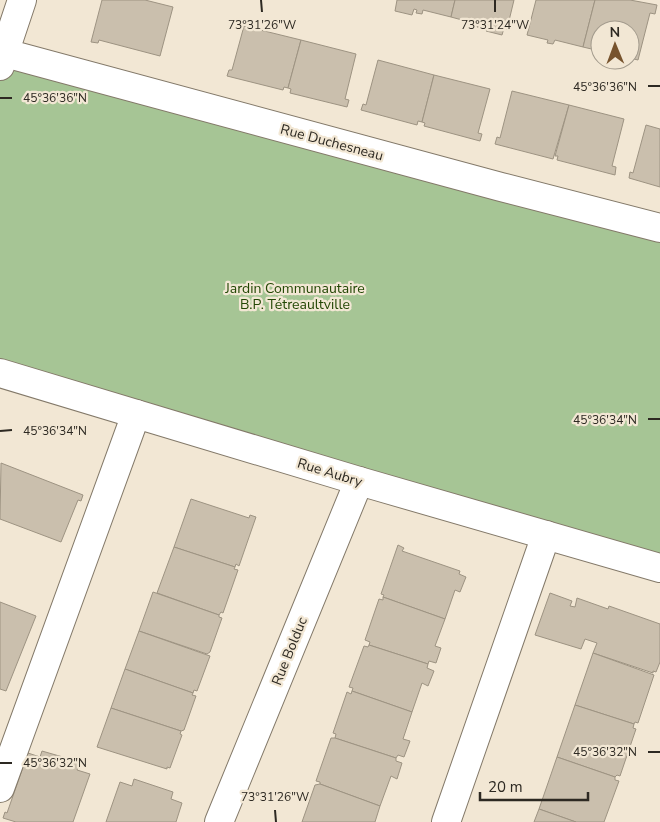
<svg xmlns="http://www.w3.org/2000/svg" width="660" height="822" viewBox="0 0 660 822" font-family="'Nunito Sans',sans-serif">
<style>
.green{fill:#a6c595}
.building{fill:#cabfad;stroke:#9d9382}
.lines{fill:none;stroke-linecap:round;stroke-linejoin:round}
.minor-casing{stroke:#837969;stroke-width:30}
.minor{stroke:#fff;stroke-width:28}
.ticks{fill:none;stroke:#2d2922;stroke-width:2}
.labels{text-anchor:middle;stroke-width:4.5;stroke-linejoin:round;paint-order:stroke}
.street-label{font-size:14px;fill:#2d2922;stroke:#f2e7d4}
.park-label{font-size:14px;fill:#234704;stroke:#f2e7d4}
.ticks-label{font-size:12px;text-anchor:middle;fill:#2d2922;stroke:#f2e7d4;stroke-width:4.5;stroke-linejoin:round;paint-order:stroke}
</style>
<rect width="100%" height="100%" fill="#f2e7d4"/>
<polygon class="green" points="0,66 660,228 660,568 0,373"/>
<g class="building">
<polygon points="102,0 145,0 173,7 160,56 99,40 98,43 91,42"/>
<polygon points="397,0 455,0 451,17 423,10 422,14 416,13 417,10 414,9 412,15 395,11"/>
<polygon points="455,0 514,0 507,29 504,28 502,35 486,31 487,25 484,24 482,28 477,27 477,24 451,17"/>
<polygon points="536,0 595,0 583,47 555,40 553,44 547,43 548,40 527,35"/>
<polygon points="595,0 630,0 657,5 655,14 650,13 638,60 630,58 630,30 600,30 600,51 583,47"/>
<polygon points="244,26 301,40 288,88 284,87 283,90 227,76 229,70 232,70"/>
<polygon points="301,40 356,54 345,99 349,100 347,107 290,93 291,89 288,88"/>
<polygon points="378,60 434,75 422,122 418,121 417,125 361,110 363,104 366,105"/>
<polygon points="434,75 490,89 478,133 482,134 480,141 424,126 425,123 422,122"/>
<polygon points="512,91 569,105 553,159 495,144 497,137 500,138"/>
<polygon points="569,105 624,119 612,166 616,167 615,175 557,160 558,156 555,156"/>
<polygon points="646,125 660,129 660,187 629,178 630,172 633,173"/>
<polygon points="1,463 83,495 81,501 78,500 61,542 0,519"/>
<polygon points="191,499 249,518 250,515 256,517 239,566 236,564 235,567 174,547"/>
<polygon points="398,545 404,548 402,551 460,571 459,574 466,577 460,592 455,590 445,619 383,597 384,595 381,594"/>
<polygon points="174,547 235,567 234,569 238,570 223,613 221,612 219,615 157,593"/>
<polygon points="153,592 219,615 219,617 222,618 210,652 207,654 139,631"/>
<polygon points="550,593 572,601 570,606 575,607 577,598 608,609 609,606 660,624 660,662 656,672 653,671 653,673 593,653 597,643 585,639 581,649 535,635"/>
<polygon points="383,597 445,619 435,646 441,648 436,663 429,661 428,664 369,645 370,642 365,640 379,599 383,600"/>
<polygon points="0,602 36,616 6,691 0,689"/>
<polygon points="139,631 210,656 197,691 194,690 193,693 125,669"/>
<polygon points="369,645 428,664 427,668 434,671 428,686 422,683 412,712 352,691 353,688 349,687 364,646 368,647"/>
<polygon points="593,653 654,675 638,723 635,722 634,724 575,705"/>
<polygon points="125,669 193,693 192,695 196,696 184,730 181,731 111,708"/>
<polygon points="352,691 412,712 403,739 410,741 404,757 398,755 396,758 335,738 336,734 333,733 347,692 351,694"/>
<polygon points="575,705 634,724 633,728 636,729 620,776 617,775 615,777 557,757"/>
<polygon points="111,708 181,731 180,734 182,735 170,768 167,767 167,769 97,747"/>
<polygon points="331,738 335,738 396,758 396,761 402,763 397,779 391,776 380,806 320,784 320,782 316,781"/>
<polygon points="42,751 80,762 77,770 90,774 73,822 16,822 3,818 5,812 7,813 28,753 40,757"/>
<polygon points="557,757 615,777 615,780 619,781 604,822 576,822 539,809"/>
<polygon points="134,779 173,792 171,799 182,803 176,822 106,822 120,782 132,786"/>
<polygon points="320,784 380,806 375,822 302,822 315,785"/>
<polygon points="539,809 576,822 534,822"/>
</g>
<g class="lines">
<defs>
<g id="minor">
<polyline points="5,53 501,187 660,228"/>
<polyline points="0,66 22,0"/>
<polyline points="0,373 359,481 660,568"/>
<polyline points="0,788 136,414"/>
<polyline points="219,822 359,481"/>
<polyline points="446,822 546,535"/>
</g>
</defs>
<use href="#minor" class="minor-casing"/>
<use href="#minor" class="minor"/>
</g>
<path class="ticks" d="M261,0L262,12M495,0V12M648,86H660M0,98H12M648,419H660M0,431L12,430M648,752H660M0,763H12M275,810L276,822"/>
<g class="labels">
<g class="street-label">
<text transform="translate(332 142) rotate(15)" y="5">Rue Duchesneau</text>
<text transform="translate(330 472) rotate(17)" y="5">Rue Aubry</text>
<text transform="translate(289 651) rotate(-68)" y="5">Rue Bolduc</text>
</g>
<g class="park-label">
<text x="295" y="293">Jardin Communautaire<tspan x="295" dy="16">B.P. Tétreaultville</tspan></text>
</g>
</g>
<g class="ticks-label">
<text x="262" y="29">73°31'26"W</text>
<text x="495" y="29">73°31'24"W</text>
<text x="605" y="91">45°36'36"N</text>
<text x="55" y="102">45°36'36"N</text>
<text x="605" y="424">45°36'34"N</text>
<text x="55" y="435">45°36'34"N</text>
<text x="605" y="756">45°36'32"N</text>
<text x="55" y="767">45°36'32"N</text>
<text x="275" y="801">73°31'26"W</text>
</g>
<g transform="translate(615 45) rotate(359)"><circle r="24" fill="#f2e7d4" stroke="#a39b8d"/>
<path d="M0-4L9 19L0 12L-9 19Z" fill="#77532d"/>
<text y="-8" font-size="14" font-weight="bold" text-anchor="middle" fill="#2d2922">N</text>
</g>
<path d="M480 792v8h108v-8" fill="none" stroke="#2d2922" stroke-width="2.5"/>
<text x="488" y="792" font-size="15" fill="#2d2922" stroke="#f2e7d4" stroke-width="4" paint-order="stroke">20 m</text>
</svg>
